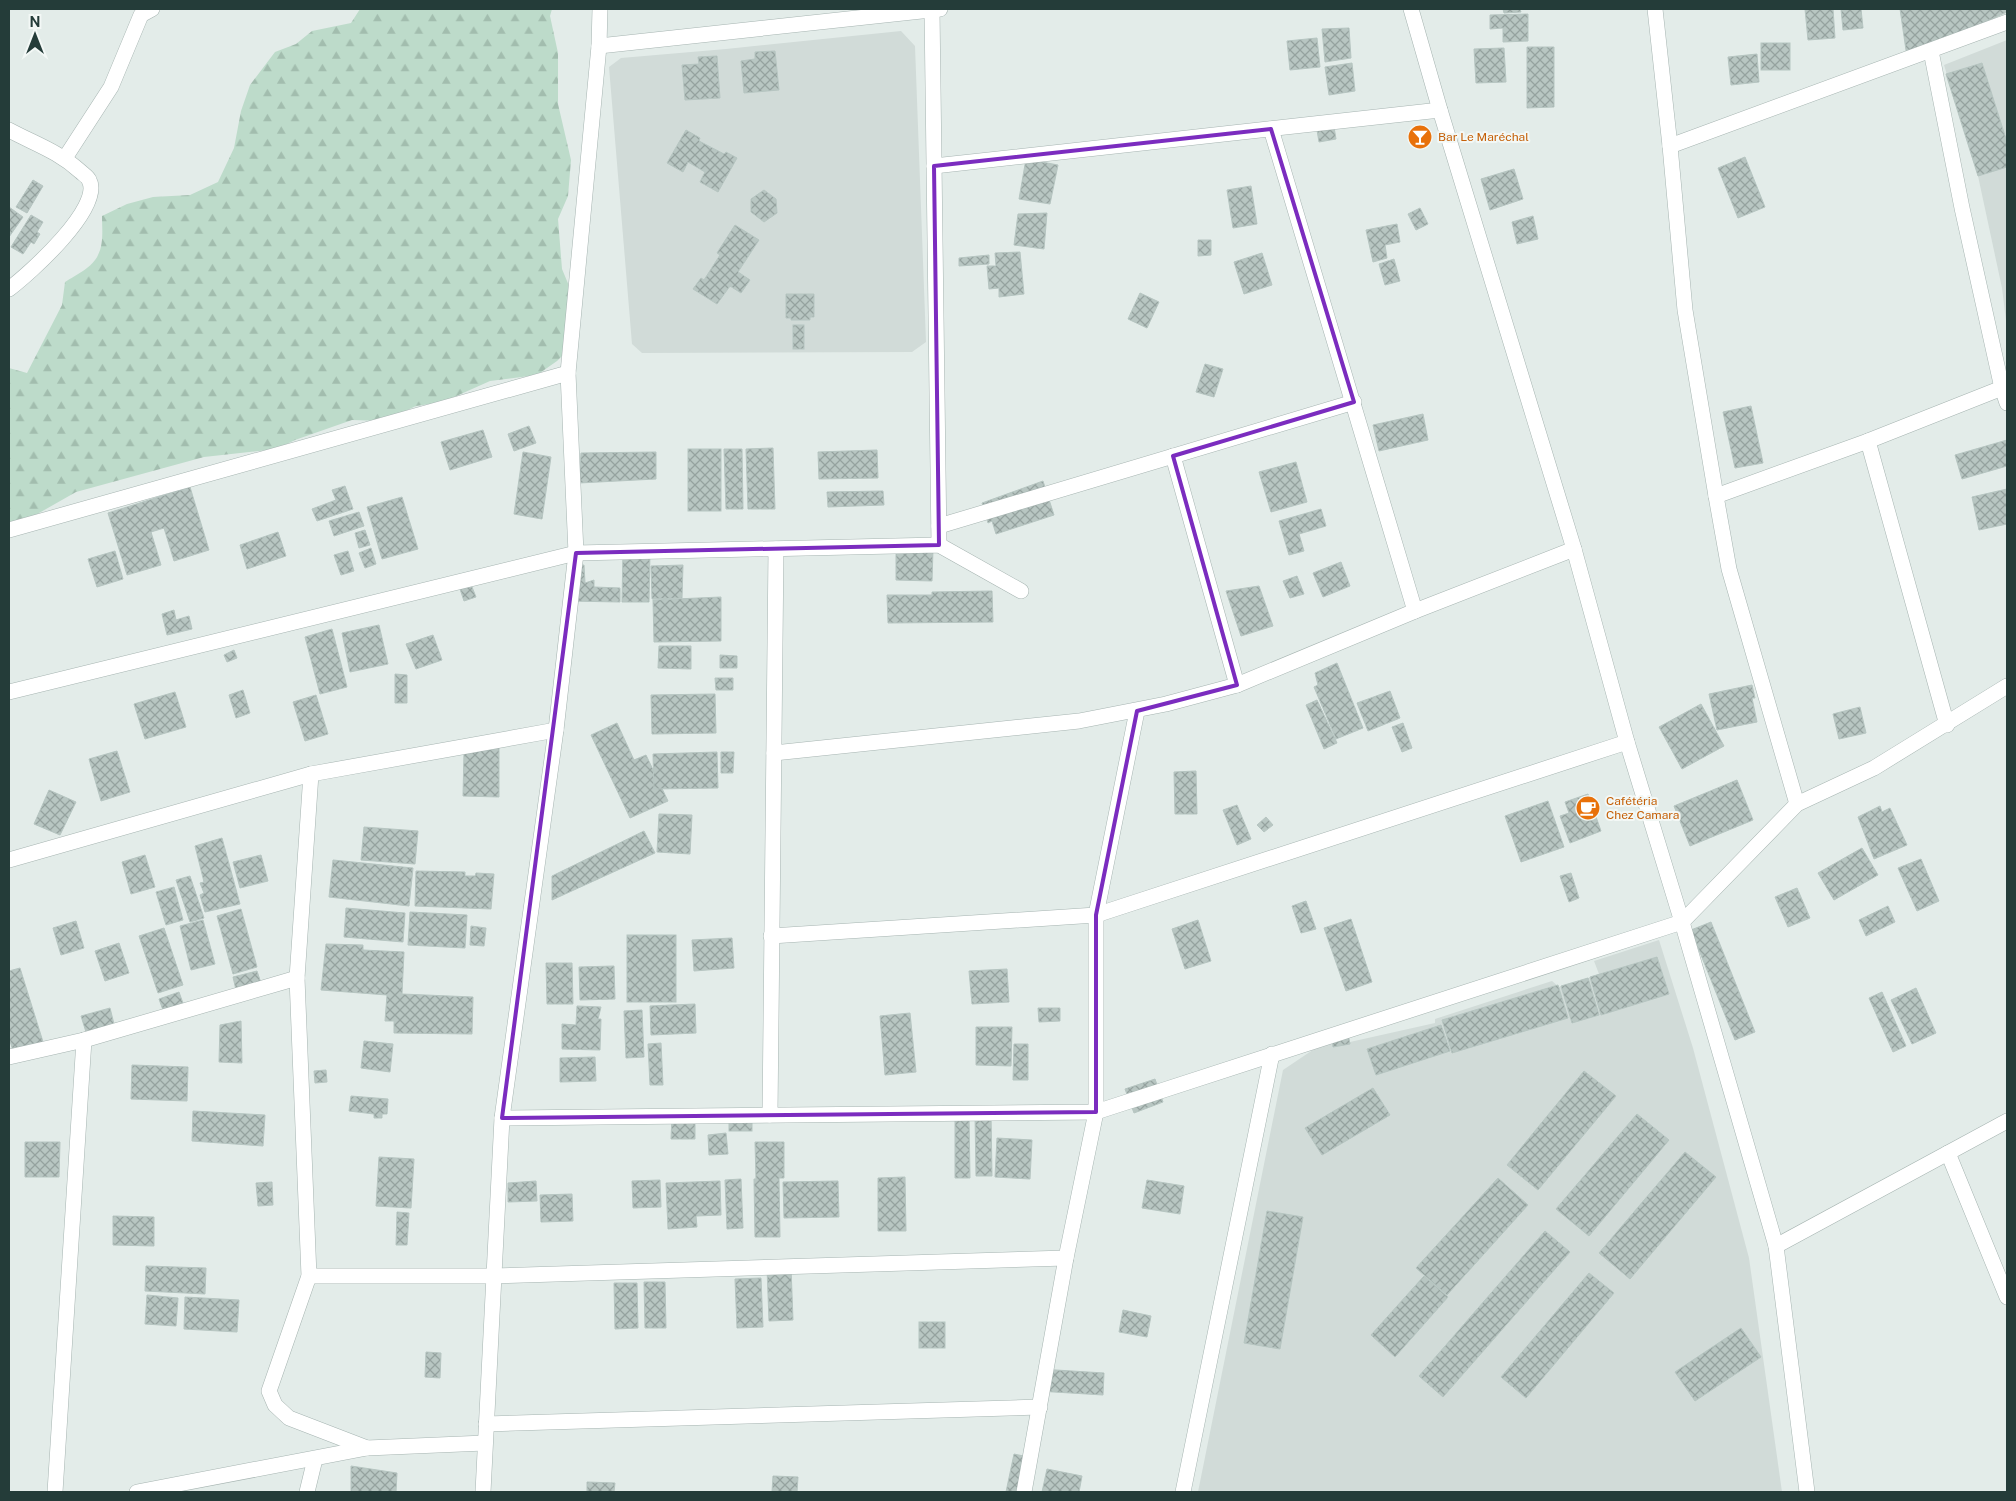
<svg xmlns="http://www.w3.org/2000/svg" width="2016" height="1501" viewBox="0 0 2016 1501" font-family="'Public Sans',sans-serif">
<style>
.built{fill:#d1dbd8}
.forest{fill:url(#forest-firs)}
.building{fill:url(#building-cross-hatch);stroke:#b6c5c1}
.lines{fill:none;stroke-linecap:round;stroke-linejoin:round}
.minor-casing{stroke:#a6b4b1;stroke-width:16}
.tertiary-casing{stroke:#a6b4b1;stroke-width:16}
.minor{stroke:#fff;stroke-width:15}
.tertiary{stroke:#fff;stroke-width:15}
.marked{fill:none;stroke:#7b2cbf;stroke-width:4;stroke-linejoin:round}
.labels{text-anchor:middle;stroke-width:4;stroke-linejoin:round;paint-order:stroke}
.food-label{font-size:12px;fill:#c56008;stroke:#f3f8f6;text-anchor:start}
</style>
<defs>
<pattern id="forest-firs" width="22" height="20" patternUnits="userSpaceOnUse" patternTransform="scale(1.25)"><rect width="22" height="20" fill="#bddbca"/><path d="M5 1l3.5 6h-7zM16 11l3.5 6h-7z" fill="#a2bdae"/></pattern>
<pattern id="building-cross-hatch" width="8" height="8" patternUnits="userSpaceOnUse" patternTransform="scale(1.25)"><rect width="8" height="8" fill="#b8c6c2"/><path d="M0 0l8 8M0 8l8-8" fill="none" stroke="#95a29f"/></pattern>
</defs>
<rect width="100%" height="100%" fill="#e3ece9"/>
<g class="built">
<polygon points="901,31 915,46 926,342 912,352 642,353 632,344 609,67 621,58 726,49"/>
<polygon points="2007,40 2007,329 2002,288 1978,176 1944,65"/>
<polygon points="1659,940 1693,1048 1749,1258 1782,1492 1198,1492 1283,1070 1332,1037 1350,1042 1435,1023 1435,1019 1552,981 1559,987 1588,978 1599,974 1594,961"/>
</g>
<path class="forest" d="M360,9H552L550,16L558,53V104L571,160L568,196L558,219L562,269L572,293L570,348L557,361L537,375L490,381L443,402L416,406L384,421L352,420L295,440L277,449L204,457L76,492L25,521L9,525V368L27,373L62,305L65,282C76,275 93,267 98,255C104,244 102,227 102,216L127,204L153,197L190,195L218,182L234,148L241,111L250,85L275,52L296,44L312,31L351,23Z"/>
<g class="building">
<polygon points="1503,9 1520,9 1521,12 1504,13"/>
<polygon points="1805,9 1833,9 1835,38 1808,40"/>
<polygon points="1841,9 1861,9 1863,28 1843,30"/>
<polygon points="1900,9 2007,9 2007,12 1907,57"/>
<polygon points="1528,14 1528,41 1503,42 1503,28 1490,29 1490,15"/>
<polygon points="1349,28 1351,58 1325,62 1322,29"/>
<polygon points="1317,38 1320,67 1290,70 1287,41"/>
<rect x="1761" y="43" width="29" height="27"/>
<polygon points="1527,47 1554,47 1554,107 1527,108"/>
<polygon points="1504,48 1506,82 1476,83 1474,49"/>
<polygon points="775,51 779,90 744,93 741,61 755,59 755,52"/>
<polygon points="1757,54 1759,82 1731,85 1728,57"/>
<polygon points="717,56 720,98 685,100 682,65 699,64 698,57"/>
<polygon points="1352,63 1355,91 1329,95 1325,67"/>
<polygon points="1982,63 2007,142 2007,167 1978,176 1946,74"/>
<polygon points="1333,121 1336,139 1319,142 1316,124"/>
<polygon points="686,130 700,138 699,141 724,154 726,152 737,158 718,192 700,182 705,172 688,162 683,172 667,163"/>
<polygon points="1745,157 1765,207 1738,218 1718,168"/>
<polygon points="1026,159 1058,165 1050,204 1019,199"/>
<polygon points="1514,169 1523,199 1490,210 1481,179"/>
<polygon points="33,180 43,186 27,213 16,207"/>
<polygon points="1251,186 1257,224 1233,228 1227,190"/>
<polygon points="764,190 776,199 777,213 764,222 751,212 751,199"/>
<polygon points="9,207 23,217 9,237"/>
<polygon points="1420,208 1428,224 1416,230 1408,214"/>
<polygon points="1047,213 1044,249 1014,245 1018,214"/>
<polygon points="31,215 43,222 37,232 40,234 34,244 31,242 23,254 11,247"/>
<polygon points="1533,216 1538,239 1517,244 1512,222"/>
<polygon points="1397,224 1400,242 1385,245 1387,258 1373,262 1366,230"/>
<polygon points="735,225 759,240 738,272 750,280 741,293 730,286 717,304 693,289 701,278 704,280 720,255 717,253"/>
<polygon points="1198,240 1211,240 1211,255 1198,256"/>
<polygon points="1020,252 1024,294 999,297 999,288 989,289 987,266 996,266 995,253"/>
<polygon points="1262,253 1272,285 1244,294 1234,262"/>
<polygon points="989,255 989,264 959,266 959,258"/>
<polygon points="1394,259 1400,281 1385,285 1379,264"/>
<polygon points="1140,293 1159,302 1147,328 1128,319"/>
<polygon points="786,294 814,294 814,317 810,317 810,320 791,320 791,318 786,318"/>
<rect x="793" y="325" width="11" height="24"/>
<polygon points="1205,364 1223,369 1214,397 1196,392"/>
<polygon points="1751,406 1763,463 1735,468 1723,412"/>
<polygon points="1423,414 1428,440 1379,451 1373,425"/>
<polygon points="529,426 536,443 514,451 508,434"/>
<polygon points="483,430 492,457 450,470 441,442"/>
<polygon points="2007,440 2007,466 1962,479 1955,455"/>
<polygon points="773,448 775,509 748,509 746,449"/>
<rect x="688" y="449" width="33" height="62"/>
<polygon points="724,449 742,449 743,509 726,509"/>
<polygon points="877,450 878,478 819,479 818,452"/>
<polygon points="523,452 551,457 542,519 514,514"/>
<polygon points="656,452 656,479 579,483 581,453"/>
<polygon points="1296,462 1307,502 1271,512 1259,472"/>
<polygon points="1043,481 1054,515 996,534 992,521 988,523 982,503"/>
<polygon points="345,486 353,509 317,521 312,509 336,500 332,490"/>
<polygon points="190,487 209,550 174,561 164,528 151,532 161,565 127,575 108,513"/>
<polygon points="2007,489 2007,524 1979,530 1972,497"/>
<polygon points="883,491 884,505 828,507 827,492"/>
<polygon points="402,497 418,549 382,559 367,507"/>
<polygon points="1321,509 1326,526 1299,534 1304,551 1289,555 1279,521"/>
<polygon points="359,512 364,526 334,536 329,521"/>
<polygon points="365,530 370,545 359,548 355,533"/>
<polygon points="278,532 286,556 247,569 240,545"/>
<polygon points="371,548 376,564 365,568 359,553"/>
<polygon points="896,549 933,549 932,581 896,580"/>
<polygon points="623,550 650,551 649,602 622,602"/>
<polygon points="115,551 123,579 97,587 88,559"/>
<polygon points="348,551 354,571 341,575 334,555"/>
<polygon points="1341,562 1350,586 1323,597 1313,573"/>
<polygon points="584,565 585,583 594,580 594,587 620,588 620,602 569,601 570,566"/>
<polygon points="683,565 682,598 652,599 651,566"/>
<polygon points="1297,576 1304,594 1290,598 1283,581"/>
<polygon points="470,582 476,597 464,601 459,586"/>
<polygon points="1259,586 1273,626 1241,636 1226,591"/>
<polygon points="992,591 993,622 888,623 887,595 932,595 932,592"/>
<polygon points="721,597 721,641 654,642 653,600"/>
<polygon points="174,610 176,620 189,616 192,629 167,635 162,614"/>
<polygon points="379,625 388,664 350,672 342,633"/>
<polygon points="332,629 347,687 320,694 305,637"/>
<polygon points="433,635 442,660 416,669 406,644"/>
<polygon points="659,646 691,646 691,669 658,668"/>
<polygon points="234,650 237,658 227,662 224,655"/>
<polygon points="720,655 737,656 737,668 720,668"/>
<polygon points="1337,663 1363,728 1336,739 1314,687 1318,685 1315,673"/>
<polygon points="395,674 407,675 407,703 395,703"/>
<polygon points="715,678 733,678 733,690 716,690"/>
<polygon points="1752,685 1755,698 1752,698 1757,722 1717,730 1709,694"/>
<polygon points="243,690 250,713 236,718 229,695"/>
<polygon points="1390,691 1400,718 1368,731 1357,703"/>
<polygon points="175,692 186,727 145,739 134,704"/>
<polygon points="715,694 716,733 652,734 651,695"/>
<polygon points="316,695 328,734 305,741 293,702"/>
<polygon points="1317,700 1337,743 1324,749 1306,705"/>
<polygon points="1701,704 1724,746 1682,769 1659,727"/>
<polygon points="1860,707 1866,733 1839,739 1833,714"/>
<polygon points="617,723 634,760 646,755 668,801 630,818 591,735"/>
<polygon points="1403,723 1412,748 1402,752 1392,727"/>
<polygon points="499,742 499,797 463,796 464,752"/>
<polygon points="117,751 130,792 101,801 89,759"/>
<polygon points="717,752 718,788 654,789 653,754"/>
<polygon points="721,752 734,752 733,773 721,773"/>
<polygon points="1196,771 1197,814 1175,814 1174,772"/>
<polygon points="1737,780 1753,820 1690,846 1674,806"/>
<polygon points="49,790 76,802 60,835 34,824"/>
<polygon points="1588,794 1601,831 1570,843 1560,816 1569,813 1565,802"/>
<polygon points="1548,801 1564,847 1521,862 1505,816"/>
<polygon points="1237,805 1251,839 1237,845 1223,810"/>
<polygon points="1880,806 1882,812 1890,808 1907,845 1874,859 1858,817"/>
<polygon points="659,814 692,815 690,854 657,852"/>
<polygon points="1266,817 1273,825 1264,832 1257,825"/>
<polygon points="364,827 418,831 415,864 361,860"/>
<polygon points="644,831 655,853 552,900 552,876"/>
<polygon points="222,838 240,904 205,912 200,895 204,893 200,883 204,882 195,846"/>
<polygon points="1862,848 1878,875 1834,900 1818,873"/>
<polygon points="145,855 155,887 131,894 122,862"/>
<polygon points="261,855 268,881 240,888 233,862"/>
<polygon points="1921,859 1939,901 1917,911 1898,868"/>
<polygon points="333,860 413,868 409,906 329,897"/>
<polygon points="416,871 465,872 465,876 475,876 476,873 494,874 491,909 415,906"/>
<polygon points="1571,873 1579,898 1569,902 1560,876"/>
<polygon points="190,876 204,918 190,922 176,880"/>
<polygon points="174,887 183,920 166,925 156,892"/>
<polygon points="1797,888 1810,918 1788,927 1775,897"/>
<polygon points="1306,901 1316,929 1301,933 1292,906"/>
<polygon points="1888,906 1895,922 1866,936 1859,920"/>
<polygon points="346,908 405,913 403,942 344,937"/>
<polygon points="241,909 257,967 233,974 217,916"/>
<polygon points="410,912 467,915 465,948 408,945"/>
<polygon points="1351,919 1372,982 1346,991 1324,928"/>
<polygon points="203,920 215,964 191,970 180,926"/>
<polygon points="1198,920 1211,961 1185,969 1172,929"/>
<polygon points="76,921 84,948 61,955 53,928"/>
<polygon points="1711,922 1755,1032 1735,1040 1691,930"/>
<polygon points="471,926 486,928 484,946 470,945"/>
<polygon points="164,928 183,985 158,993 139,936"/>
<rect x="627" y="935" width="49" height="67"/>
<polygon points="732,938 734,968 694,971 692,940"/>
<polygon points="119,943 129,973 105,981 95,951"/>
<polygon points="326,944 363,945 363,950 404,952 402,994 473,997 472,1034 394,1033 394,1021 385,1021 387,995 321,990"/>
<polygon points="1657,957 1669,994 1601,1015 1590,977"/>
<polygon points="546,963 572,963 573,1004 547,1004"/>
<polygon points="614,966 615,999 580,1000 579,967"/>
<polygon points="20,968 44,1045 14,1054 9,1038 9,971"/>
<polygon points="1007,969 1009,1002 972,1004 969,971"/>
<polygon points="257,971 261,983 236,990 233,977"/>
<polygon points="1588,978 1599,1015 1572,1023 1561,986"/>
<polygon points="1558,985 1568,1018 1452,1053 1442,1020"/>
<polygon points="1916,988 1936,1033 1912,1044 1891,1000"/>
<polygon points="179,992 184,1006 164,1013 159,999"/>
<polygon points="1882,992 1906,1046 1893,1052 1869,998"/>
<polygon points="695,1004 696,1033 651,1035 650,1006"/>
<polygon points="577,1006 601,1007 598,1019 601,1019 600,1050 562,1049 562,1024 576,1025"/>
<polygon points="110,1008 114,1024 86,1032 81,1016"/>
<polygon points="1038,1008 1060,1008 1060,1021 1039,1022"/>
<polygon points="642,1010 644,1057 626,1058 624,1011"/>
<polygon points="910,1013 916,1072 885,1075 880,1016"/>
<polygon points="241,1021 242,1063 219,1062 220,1025"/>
<polygon points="1441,1025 1450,1051 1376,1075 1367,1049"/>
<polygon points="976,1027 1012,1027 1011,1066 976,1065"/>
<polygon points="1348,1034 1350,1044 1333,1047 1332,1037"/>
<polygon points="364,1041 393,1044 390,1072 361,1068"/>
<polygon points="661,1043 663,1085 650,1085 648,1044"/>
<polygon points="1014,1044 1028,1044 1028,1080 1013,1080"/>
<polygon points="595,1057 596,1081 560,1082 560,1058"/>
<polygon points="132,1065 188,1067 187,1101 131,1099"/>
<polygon points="326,1070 327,1082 315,1083 314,1071"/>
<polygon points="1584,1071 1616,1096 1538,1190 1507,1165"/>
<polygon points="1155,1079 1163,1102 1134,1113 1125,1089"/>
<polygon points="1373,1088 1390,1115 1322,1155 1305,1128"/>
<polygon points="351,1096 388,1099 387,1114 382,1114 382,1118 374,1118 374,1114 349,1111"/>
<polygon points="193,1111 265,1115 263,1146 192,1141"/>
<rect x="729" y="1111" width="23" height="20"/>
<polygon points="975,1114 991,1114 992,1176 976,1176"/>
<polygon points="1637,1114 1669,1140 1589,1236 1556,1209"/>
<polygon points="955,1115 969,1115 970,1178 955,1178"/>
<polygon points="672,1116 695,1116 695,1139 671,1139"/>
<polygon points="726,1133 728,1154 709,1155 708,1135"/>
<polygon points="997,1138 1032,1140 1030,1179 995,1177"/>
<polygon points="25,1142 60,1142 59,1177 25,1177"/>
<polygon points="755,1142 784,1142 784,1178 779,1178 780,1237 755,1237 754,1179 756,1179"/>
<polygon points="1685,1152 1716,1177 1630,1279 1599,1253"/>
<polygon points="379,1157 414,1159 411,1208 376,1206"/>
<polygon points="905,1177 906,1231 878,1231 878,1178"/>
<polygon points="1498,1178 1528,1205 1447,1295 1416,1268"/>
<polygon points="741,1179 743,1228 727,1229 725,1180"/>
<polygon points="660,1180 661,1207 633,1208 632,1181"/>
<polygon points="1147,1180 1184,1186 1180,1214 1142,1208"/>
<polygon points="536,1181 537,1201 508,1202 508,1183"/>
<polygon points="720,1181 721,1215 696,1216 697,1227 668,1229 666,1183"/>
<polygon points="838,1181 839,1217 784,1218 783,1182"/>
<polygon points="272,1182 273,1205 258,1206 256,1183"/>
<polygon points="572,1194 573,1221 541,1222 540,1195"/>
<polygon points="1267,1211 1303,1217 1280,1349 1244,1343"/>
<polygon points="397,1212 409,1213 407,1245 396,1245"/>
<polygon points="113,1216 154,1217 154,1246 113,1245"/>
<polygon points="1545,1231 1570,1252 1443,1397 1419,1376"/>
<polygon points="146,1266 206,1268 205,1294 145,1291"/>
<polygon points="791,1267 793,1320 769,1321 767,1268"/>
<polygon points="1589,1273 1614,1293 1526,1398 1501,1377"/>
<polygon points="1424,1276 1448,1297 1395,1357 1371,1335"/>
<polygon points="761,1278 763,1327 737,1328 735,1279"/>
<polygon points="644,1282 665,1282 666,1328 645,1328"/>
<polygon points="614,1283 637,1283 638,1328 615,1329"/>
<polygon points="147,1295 178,1298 176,1326 145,1324"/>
<polygon points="185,1297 239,1300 237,1332 184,1329"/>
<polygon points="1123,1310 1151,1316 1147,1337 1119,1332"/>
<rect x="919" y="1322" width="26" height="26"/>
<polygon points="1741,1328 1761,1357 1695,1401 1675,1372"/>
<polygon points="426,1352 441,1353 440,1378 425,1377"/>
<polygon points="1040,1369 1104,1373 1103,1395 1038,1391"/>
<polygon points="1014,1454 1033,1458 1026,1492 1006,1492"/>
<polygon points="351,1466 397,1473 396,1492 351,1492"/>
<polygon points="1047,1469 1082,1476 1079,1492 1042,1492"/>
<polygon points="773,1476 798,1477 797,1492 772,1492"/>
<polygon points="587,1482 615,1483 614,1492 587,1492"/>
</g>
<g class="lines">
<defs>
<g id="minor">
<polyline points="1655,9 1670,146 1685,310 1716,496 1729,569 1797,804"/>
<polyline points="932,10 939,545"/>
<polyline points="599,46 940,9"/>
<polyline points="1931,51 1962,208 2002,388 2007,403"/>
<polyline points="1271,129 1415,611"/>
<path d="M9,130C35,144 58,151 81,172C83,174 88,177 89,180C104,207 29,274 9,289"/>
<polyline points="1670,146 2007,22"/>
<polyline points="65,158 111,87 141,15 152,9"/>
<polyline points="934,166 1440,110"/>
<polyline points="1868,441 1947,725"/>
<polyline points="1173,456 1237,685"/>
<polyline points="1716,496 1868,441 2002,388"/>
<polyline points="939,526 1354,402"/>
<polyline points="9,530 568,373"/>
<polyline points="9,692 576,553 939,545 1021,591"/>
<polyline points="774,753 1079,721 1166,704 1237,685 1415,611 1574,549"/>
<polyline points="311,774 297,978 309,1276 269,1391 275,1405 289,1418 367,1448"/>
<polyline points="9,860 311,774 556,730"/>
<polyline points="771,936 1096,915 1627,742"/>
<polyline points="9,1057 84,1040 297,978"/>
<polyline points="770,1115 776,549"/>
<polyline points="502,1118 1096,1112 1682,922 1797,804 1874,768 2007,686"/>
<polyline points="1948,1153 2007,1297"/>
<polyline points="1776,1246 2007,1121"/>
<polyline points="309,1276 494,1276 1066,1258"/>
<polyline points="486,1424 1040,1407"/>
<polyline points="55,1492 84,1040"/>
<polyline points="137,1492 367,1448 485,1443"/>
<polyline points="307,1492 315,1459"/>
<polyline points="483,1492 502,1118 556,730 576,553 568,373 599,46 600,9"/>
<polyline points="1024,1492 1066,1258 1096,1112 1096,915 1137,711"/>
<polyline points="1183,1492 1272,1054"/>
</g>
<polyline id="tertiary" points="1411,9 1440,110 1574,549 1627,742 1682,922 1776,1246 1807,1492"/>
</defs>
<use href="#minor" class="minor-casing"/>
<use href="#tertiary" class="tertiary-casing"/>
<use href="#minor" class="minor"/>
<use href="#tertiary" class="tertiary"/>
</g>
<path class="marked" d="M1271,129L1354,402L1173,456L1237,685L1137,711L1096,915V1112L502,1118L576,553L939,545L934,166Z"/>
<defs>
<symbol id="bar-disc" viewBox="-11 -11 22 22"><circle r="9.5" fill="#e8710a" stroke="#f3f8f6"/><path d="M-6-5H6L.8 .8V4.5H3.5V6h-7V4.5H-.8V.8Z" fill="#fff"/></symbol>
<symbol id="cafe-disc" viewBox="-11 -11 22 22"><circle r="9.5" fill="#e8710a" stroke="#f3f8f6"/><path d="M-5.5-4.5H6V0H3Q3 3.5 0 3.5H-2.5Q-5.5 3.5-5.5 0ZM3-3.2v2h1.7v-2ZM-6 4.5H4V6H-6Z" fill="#fff"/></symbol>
</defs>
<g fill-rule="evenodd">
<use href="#bar-disc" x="1406" y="123" width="28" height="28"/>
<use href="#cafe-disc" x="1574" y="794" width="28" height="28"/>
</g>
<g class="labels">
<g class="food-label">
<text x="1438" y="141">Bar Le Maréchal</text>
<text x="1606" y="805">Cafétéria<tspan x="1606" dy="14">Chez Camara</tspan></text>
</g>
</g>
<rect width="2016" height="1501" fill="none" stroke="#243c39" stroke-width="20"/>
<g transform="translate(35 35)" stroke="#f3f8f6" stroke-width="4" paint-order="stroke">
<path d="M0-4L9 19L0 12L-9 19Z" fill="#243c39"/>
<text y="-8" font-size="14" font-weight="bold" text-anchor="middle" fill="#243c39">N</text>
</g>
</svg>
